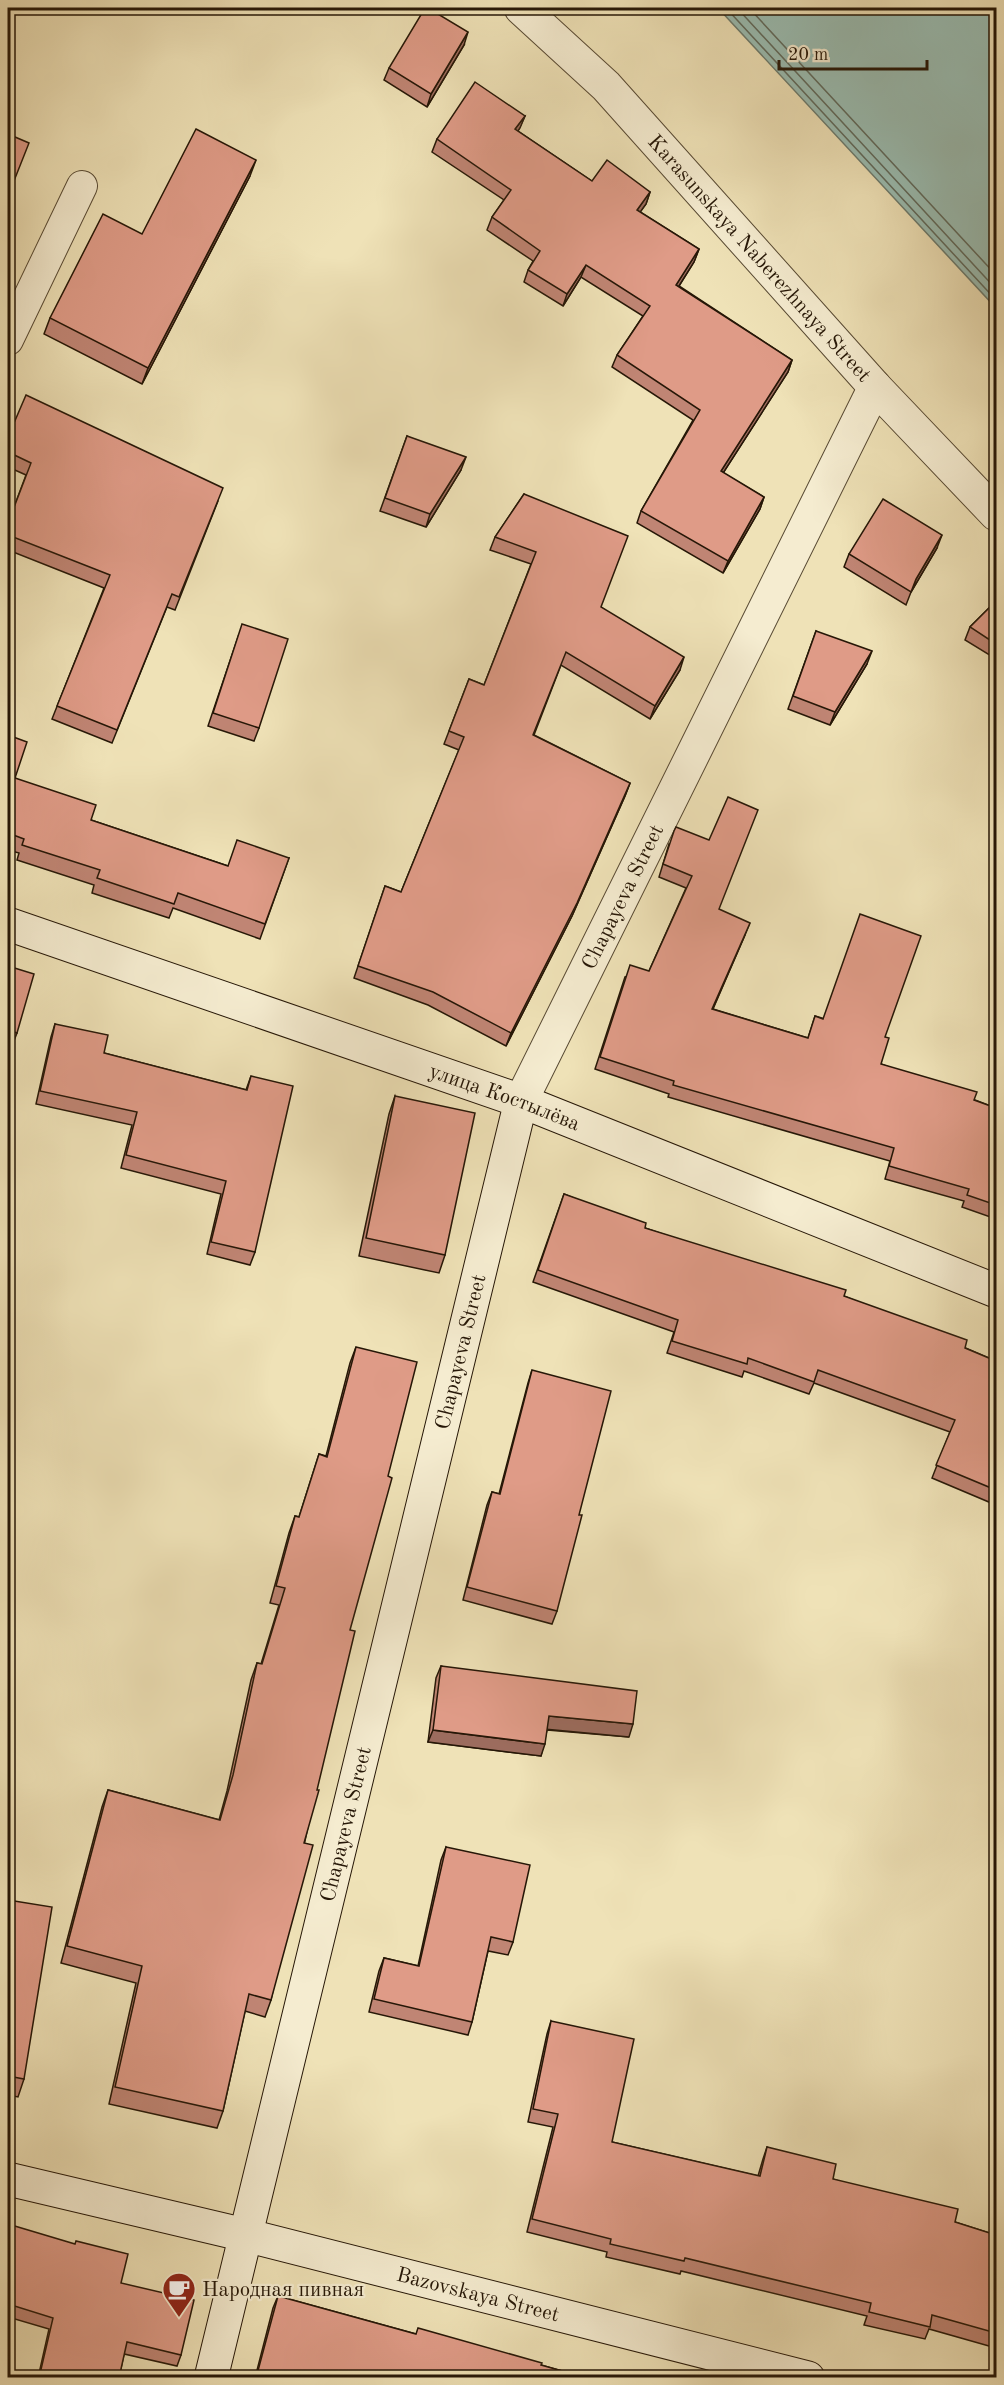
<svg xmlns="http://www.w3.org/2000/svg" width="1004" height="2385" viewBox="0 0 1004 2385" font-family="'Old Standard TT',serif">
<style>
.water{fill:#9abdb2;stroke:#6c7b6e;stroke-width:1.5}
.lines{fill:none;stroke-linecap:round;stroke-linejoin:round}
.shore{stroke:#606a5c;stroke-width:1.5}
.lane-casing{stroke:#584a33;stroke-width:32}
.street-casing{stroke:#584a33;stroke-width:35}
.secondary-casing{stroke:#261707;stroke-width:35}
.lane{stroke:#f5ecd0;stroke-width:30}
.street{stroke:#f5ecd0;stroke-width:33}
.secondary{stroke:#f5ecd0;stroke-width:33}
.wall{fill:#c08574;stroke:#261707;stroke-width:1.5}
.shaded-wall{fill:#9c6c5e;stroke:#261707;stroke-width:1.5}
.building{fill:#df9b87;stroke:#261707;stroke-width:1.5}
.labels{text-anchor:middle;stroke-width:4.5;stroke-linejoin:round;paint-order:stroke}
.street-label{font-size:21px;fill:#261707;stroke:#f5ecd0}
.poi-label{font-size:21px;fill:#261707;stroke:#f5ecd0;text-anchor:start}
</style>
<rect width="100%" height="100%" fill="#efe2b7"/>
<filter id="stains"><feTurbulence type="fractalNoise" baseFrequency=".00333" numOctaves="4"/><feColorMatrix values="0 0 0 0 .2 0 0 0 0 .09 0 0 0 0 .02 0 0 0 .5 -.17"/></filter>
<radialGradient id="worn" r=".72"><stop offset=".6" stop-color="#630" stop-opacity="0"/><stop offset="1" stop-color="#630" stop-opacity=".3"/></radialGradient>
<polygon class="water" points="718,8 996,8 996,308"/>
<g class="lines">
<g class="shore">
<polyline points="726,8 996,300"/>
<polyline points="737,8 996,289"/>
<polyline points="749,8 996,275"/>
</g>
<defs>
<polyline id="lane" points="8,340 82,186"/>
<g id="street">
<path id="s1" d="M521,8L606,86L875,387L996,514"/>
<path id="s2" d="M521,1101L875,387"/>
</g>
<g id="secondary">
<path id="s3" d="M8,924L521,1101L996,1291"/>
<path id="s4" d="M8,2179L245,2235L808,2378"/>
<path id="s5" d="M211,2378L521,1101"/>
</g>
</defs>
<use href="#lane" class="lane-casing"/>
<use href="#street" class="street-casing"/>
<use href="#secondary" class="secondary-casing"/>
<use href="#lane" class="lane"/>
<use href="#street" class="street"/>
<use href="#secondary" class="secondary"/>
</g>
<g class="wall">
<polygon points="464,45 427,107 384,80 389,68"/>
<polygon points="525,116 518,131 592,181 650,192 646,204 640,212 699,249 694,262 679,286 792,360 788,372 723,473 764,497 760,509 723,573 637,523 641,511 693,420 612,367 617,355 643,316 581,277 563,306 524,282 528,270 533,261 487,230 492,217 504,200 432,152 437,139"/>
<polygon points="250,176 142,384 44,334 50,318"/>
<polygon points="407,436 461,470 426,527 380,511"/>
<polygon points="8,437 218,501 175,610 167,607 112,743 52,719 104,588 8,550 8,523 26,475 8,467"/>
<polygon points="524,494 601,607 680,670 650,719 561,665 534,735 630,783 625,796 572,916 506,1046 428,1005 354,978 385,886 401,892 459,750 444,744 469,679 484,685 531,564 490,550 495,537"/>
<polygon points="937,548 911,592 906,605 844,567 849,554"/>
<polygon points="996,601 996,659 965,640 970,627"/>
<polygon points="816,631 867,664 830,725 788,709"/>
<polygon points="238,637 259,728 254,741 208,726"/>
<polygon points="8,735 15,778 91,820 228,866 289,858 260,939 173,908 169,918 92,893 94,885 17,860 19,853 8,850"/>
<polygon points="669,844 719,909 745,935 713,1009 808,1038 815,1016 885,1037 881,1064 996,1108 996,1219 962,1207 964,1201 885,1179 890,1161 668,1097 669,1094 595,1069 625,977 649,971 686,888 659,877"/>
<polygon points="8,966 17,1033 12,1046 8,1045"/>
<polygon points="55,1024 104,1053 246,1090 251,1076 255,1252 250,1265 207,1254 221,1194 121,1168 132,1125 36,1104 51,1037"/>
<polygon points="395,1096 445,1255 439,1273 359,1256 389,1114"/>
<polygon points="564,1194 645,1228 844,1296 996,1361 996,1505 932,1478 950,1432 814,1383 809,1394 744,1371 742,1377 667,1353 674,1332 533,1282"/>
<polygon points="356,1347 350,1630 271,2000 265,2017 245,2011 223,2111 217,2128 109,2104 136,1983 61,1963 102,1807 108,1790 219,1820 227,1791 251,1680 257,1663 261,1664 279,1605 270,1603 289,1533 295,1516 299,1517 319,1454 326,1456 350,1363"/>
<polygon points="532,1370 557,1611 552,1624 463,1600 487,1505 492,1492 499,1494 528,1383"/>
<polygon points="441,1666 629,1737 547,1730 541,1756 428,1742 436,1678"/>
<polygon points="446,1847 513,1942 508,1955 488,1951 472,2022 468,2035 369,2012 379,1971 384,1958 418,1966 441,1860"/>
<polygon points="8,1900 24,2079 18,2097 8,2095"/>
<polygon points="551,2021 612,2142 758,2176 763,2159 767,2147 833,2179 955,2222 996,2235 996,2348 929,2329 925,2339 864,2325 867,2316 681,2271 680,2274 606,2257 607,2252 527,2232 553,2127 528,2122 547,2034"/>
<polygon points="8,2224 121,2283 181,2355 177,2366 124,2354 119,2378 38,2378 49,2329 8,2317"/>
<polygon points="278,2296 416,2334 541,2365 587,2378 255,2378 273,2308"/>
</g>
<g class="shaded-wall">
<polygon points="468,32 464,45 427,107 431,94"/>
<polygon points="525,116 520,128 511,141 515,129"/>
<polygon points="256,160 250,176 142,384 148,368"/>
<polygon points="650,192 646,204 633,222 637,210"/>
<polygon points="699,249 694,262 672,297 676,285"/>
<polygon points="586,265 581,277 563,306 567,294"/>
<polygon points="792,360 788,372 716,484 721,471"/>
<polygon points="466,457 461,470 426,527 430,514"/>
<polygon points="764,497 760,509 723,573 728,561"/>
<polygon points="942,535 937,548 911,592 916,579"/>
<polygon points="872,651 867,664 830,725 835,712"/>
<polygon points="684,657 680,670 650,719 655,706"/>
<polygon points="630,783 625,796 572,916 506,1046 511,1033"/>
<polygon points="750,923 745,935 707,1022 712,1009"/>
<polygon points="549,1716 633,1724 629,1737 544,1729"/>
<polygon points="433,1730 545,1744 541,1756 428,1742"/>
</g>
<g class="building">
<polygon points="425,8 428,8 468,32 431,94 389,68"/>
<polygon points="475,82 525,116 515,129 592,181 607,160 650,192 637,210 699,249 676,285 792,360 721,471 764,497 728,561 641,511 700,410 617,355 650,306 586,265 567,294 528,270 540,251 492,217 511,190 437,139"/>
<polygon points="196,129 256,160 148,368 50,318 103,214 142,234"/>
<polygon points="8,134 29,143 8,196"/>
<polygon points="8,283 13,286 8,298"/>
<polygon points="26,395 223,488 179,597 172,594 117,730 57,706 110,575 8,535 8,523 31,463 8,452 8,437"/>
<polygon points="407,436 466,457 430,514 385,498"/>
<polygon points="524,494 628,536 601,607 684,657 655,706 566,652 533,735 630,783 577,903 511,1033 433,992 358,966 385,886 401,892 464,737 449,731 469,679 484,685 536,552 495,537"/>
<polygon points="883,499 942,535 916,579 911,592 849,554"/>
<polygon points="996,601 996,644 970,627"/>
<polygon points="242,624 288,639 259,728 213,713"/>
<polygon points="816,631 872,651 835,712 793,696"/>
<polygon points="8,735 27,742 15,778 96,805 91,820 228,866 237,840 289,858 265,924 178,893 174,904 97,878 100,870 22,845 24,839 8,833"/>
<polygon points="728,797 758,810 719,909 750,923 712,1009 808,1038 815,1016 823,1019 860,914 921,936 885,1037 889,1038 881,1064 977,1092 974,1100 996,1108 996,1205 967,1195 969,1189 889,1166 894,1148 673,1085 674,1081 600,1057 630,965 649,971 692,876 663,864 674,831 676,827 709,840"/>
<polygon points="8,966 34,974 17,1033 8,1030"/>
<polygon points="55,1024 108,1035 104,1053 247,1090 251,1076 293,1086 255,1252 211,1242 226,1181 126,1155 137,1112 40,1091"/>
<polygon points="395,1096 475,1113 445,1255 366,1238"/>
<polygon points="564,1194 646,1223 645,1228 846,1290 844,1296 967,1340 965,1348 996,1361 996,1490 936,1465 955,1420 818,1370 814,1382 748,1358 747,1364 672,1341 678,1320 538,1270"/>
<polygon points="356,1347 417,1362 388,1476 392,1478 350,1630 355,1631 317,1790 319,1790 304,1843 313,1845 271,2000 249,1994 223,2111 115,2087 142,1966 67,1946 108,1790 220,1820 233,1775 257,1663 262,1664 285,1588 276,1586 295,1516 299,1517 319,1454 327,1457"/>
<polygon points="532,1370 611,1391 579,1515 582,1515 557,1611 467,1587 492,1492 500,1494"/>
<polygon points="441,1666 637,1691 633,1724 549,1716 545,1744 433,1730"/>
<polygon points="446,1847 530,1865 513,1942 491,1937 472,2022 374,1999 384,1958 419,1966"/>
<polygon points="8,1900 52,1907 24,2079 8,2076"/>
<polygon points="551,2021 634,2039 612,2142 760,2176 767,2147 836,2164 833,2179 958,2209 955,2222 996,2235 996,2333 932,2315 930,2327 869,2312 871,2303 685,2258 684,2261 610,2244 611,2239 532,2219 558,2114 533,2109"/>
<polygon points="8,2224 75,2244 76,2241 128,2254 121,2283 194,2300 181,2355 127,2342 119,2378 39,2378 53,2318 8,2304"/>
<polygon points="278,2296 416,2334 418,2328 542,2363 541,2365 587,2378 256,2378"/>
</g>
<defs>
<symbol id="cafe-pin" viewBox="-11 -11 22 30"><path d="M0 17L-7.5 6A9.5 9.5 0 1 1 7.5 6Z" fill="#8f2418" stroke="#f5ecd0"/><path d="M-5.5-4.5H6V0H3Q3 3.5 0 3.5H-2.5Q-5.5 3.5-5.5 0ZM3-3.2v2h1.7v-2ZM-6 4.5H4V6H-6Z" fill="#fff"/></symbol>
</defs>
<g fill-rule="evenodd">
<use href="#cafe-pin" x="160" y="2270" width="38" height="52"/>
</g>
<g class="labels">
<g class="street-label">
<text dy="7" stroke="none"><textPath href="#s1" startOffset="346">Karasunskaya Naberezhnaya Street</textPath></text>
<text dy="7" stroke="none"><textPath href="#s2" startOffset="228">Chapayeva Street</textPath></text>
<text dy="7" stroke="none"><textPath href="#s3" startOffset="526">улица Костылёва</textPath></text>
<text dy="7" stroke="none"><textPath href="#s5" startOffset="1056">Chapayeva Street</textPath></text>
<text dy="7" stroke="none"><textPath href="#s5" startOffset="570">Chapayeva Street</textPath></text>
<text dy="7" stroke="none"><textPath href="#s4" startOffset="484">Bazovskaya Street</textPath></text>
</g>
<g class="poi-label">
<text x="202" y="2296">Народная пивная</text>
</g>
</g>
<rect width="1004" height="2385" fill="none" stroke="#efe2b7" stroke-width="30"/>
<rect x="9" y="9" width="986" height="2367" fill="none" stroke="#261707" stroke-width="3"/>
<rect x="15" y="15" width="974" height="2355" fill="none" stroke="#261707" stroke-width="1.5"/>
<path d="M779 60v9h148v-9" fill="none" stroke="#261707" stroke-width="3"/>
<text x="788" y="60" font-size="18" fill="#261707" stroke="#f5ecd0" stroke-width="4.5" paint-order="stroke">20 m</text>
<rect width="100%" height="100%" filter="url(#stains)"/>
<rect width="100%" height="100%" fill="url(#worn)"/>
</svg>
